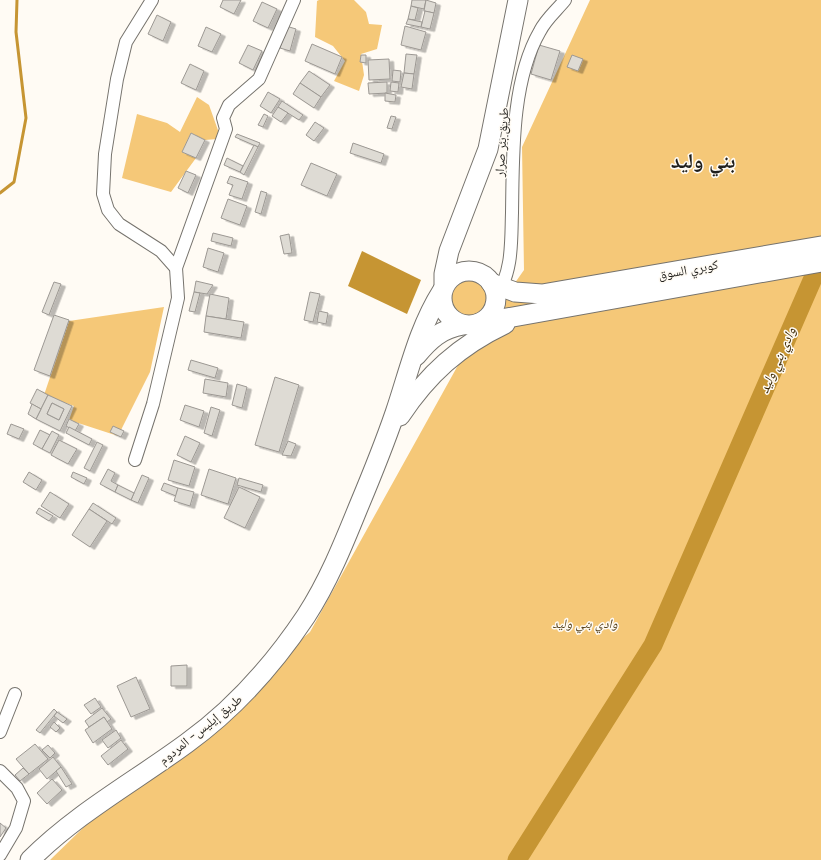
<svg xmlns="http://www.w3.org/2000/svg" width="821" height="860" viewBox="0 0 821 860" font-family="Lora,'Noto Naskh Arabic',serif">
<style>
.green{fill:#f5c878}
.water{fill:#c69533}
.lines{fill:none;stroke-linecap:round;stroke-linejoin:round}
.stream{stroke:#c69533;stroke-width:3}
.river{stroke:#c69533;stroke-width:19}
.building{fill:#dedbd4;stroke:#9c9893;fill-rule:evenodd;filter:url(#shadow)}
.minor-casing{stroke:#76736d;stroke-width:14}
.trunk-casing{stroke:#76736d;stroke-width:21}
.minor{stroke:#fff;stroke-width:12}
.trunk{stroke:#fff;stroke-width:19}
.labels{text-anchor:middle;stroke-width:3;stroke-linejoin:round;paint-order:stroke}
.street-label{font-size:13px;fill:#201f1c;stroke:#fffbf4}
.park-label{font-size:13px;font-style:italic;fill:#57421b;stroke:#fffbf4}
.water-label{font-size:14px;font-style:italic;fill:#3b2700;stroke:#fffbf4}
.town-label{font-size:21px;font-weight:bold;fill:#201f1c;stroke:#fffbf4}
</style>
<defs>
<filter id="shadow"><feDropShadow dx="4.5" dy="2.5" stdDeviation="0" flood-color="#0004"/></filter>
</defs>
<rect width="100%" height="100%" fill="#fffbf4"/>
<g class="green">
<polygon points="319,0 354,0 366,12 369,24 382,25 377,49 361,54 364,75 359,91 334,81 345,61 333,46 315,37 317,1"/>
<polygon points="590,0 821,0 821,860 50,860 120,792 310,632 462,358 524,270 522,147"/>
<polygon points="197,97 209,105 219,133 217,139 205,140 191,133 182,152 196,158 171,192 122,178 137,114 167,123 180,132"/>
<circle cx="470" cy="298" r="19"/>
<polygon points="164,307 150,372 118,436 69,420 74,406 44,395 69,321"/>
</g>
<polygon class="water" points="362,251 421,280 407,314 348,286"/>
<g class="lines">
<polyline class="stream" points="0,193 14,182 26,118 16,32 17,0"/>
<polyline class="river" points="517,860 653,645 821,260"/>
</g>
<g class="building">
<polygon points="223,0 241,0 234,14 220,7"/>
<polygon points="412,0 426,0 424,9 411,6"/>
<polygon points="426,0 436,3 434,13 424,11"/>
<polygon points="262,2 277,9 268,28 253,21"/>
<polygon points="411,6 418,8 415,20 408,19"/>
<polygon points="425,11 434,13 430,29 421,27"/>
<polygon points="157,15 171,22 163,41 148,34"/>
<polygon points="408,19 422,22 421,27 406,24"/>
<polygon points="286,26 296,29 290,51 280,48"/>
<polygon points="405,26 426,32 421,50 401,45"/>
<polygon points="206,27 221,34 212,52 198,46"/>
<polygon points="312,44 342,57 335,74 305,61"/>
<polygon points="248,45 262,51 253,70 239,63"/>
<polygon points="539,45 560,51 551,80 531,74"/>
<polygon points="406,54 417,55 414,74 404,73"/>
<polygon points="361,55 366,55 366,63 360,62"/>
<polygon points="572,55 583,59 578,71 567,67"/>
<polygon points="389,59 390,79 369,80 368,60"/>
<polygon points="190,64 204,71 196,90 181,83"/>
<polygon points="393,70 401,71 400,82 392,81"/>
<polygon points="309,71 330,85 321,97 300,83"/>
<polygon points="404,73 414,74 412,89 401,87"/>
<polygon points="387,82 387,93 369,94 368,83"/>
<polygon points="391,82 399,83 398,92 390,91"/>
<polygon points="300,83 321,97 314,108 293,94"/>
<polygon points="268,92 280,99 271,113 260,106"/>
<polygon points="385,93 396,95 395,102 385,101"/>
<polygon points="282,101 303,115 299,120 278,107"/>
<polygon points="278,107 288,113 281,122 272,116"/>
<polygon points="264,114 268,116 263,127 258,125"/>
<polygon points="391,116 396,117 392,129 387,128"/>
<polygon points="315,122 324,128 314,141 306,135"/>
<polygon points="191,133 205,140 196,158 182,152"/>
<polygon points="237,134 260,143 258,147 235,137"/>
<polygon points="353,143 384,154 381,163 350,153"/>
<polygon points="254,145 258,147 244,175 240,172"/>
<polygon points="227,158 243,166 240,172 224,165"/>
<polygon points="311,163 337,174 327,196 301,185"/>
<polygon points="186,171 196,175 188,193 178,188"/>
<polygon points="230,176 248,182 242,199 229,195 233,185 227,183"/>
<polygon points="261,191 267,193 261,214 255,212"/>
<polygon points="228,199 247,206 240,225 221,218"/>
<polygon points="213,233 233,238 231,246 211,241"/>
<polygon points="289,234 292,253 284,254 280,236"/>
<polygon points="208,248 224,253 218,272 203,267"/>
<polygon points="196,281 213,285 207,294 194,292"/>
<polygon points="54,282 61,284 49,315 42,312"/>
<polygon points="194,292 200,293 195,312 189,311"/>
<polygon points="310,292 320,294 313,322 304,320"/>
<polygon points="210,294 229,298 226,319 206,316"/>
<polygon points="319,311 328,313 326,324 317,322"/>
<polygon points="54,315 69,320 50,376 34,370"/>
<polygon points="206,316 244,322 241,338 204,332"/>
<polygon points="191,360 218,368 215,378 188,370"/>
<polygon points="275,377 299,385 279,452 255,445"/>
<polygon points="205,379 228,383 226,397 203,393"/>
<polygon points="237,384 247,387 242,408 232,405"/>
<polygon points="37,389 48,395 41,409 30,403"/>
<path d="M48,395L72,406L60,431L36,419ZM52,403L64,409L59,420L47,414Z"/>
<polygon points="52,403 64,409 59,420 47,414"/>
<polygon points="32,404 41,409 36,419 28,414"/>
<polygon points="185,405 204,411 199,427 180,420"/>
<polygon points="211,407 220,410 212,436 204,433"/>
<polygon points="69,419 79,424 75,431 66,426"/>
<polygon points="11,424 24,429 19,439 7,434"/>
<polygon points="113,426 124,431 121,437 110,432"/>
<polygon points="69,427 92,439 89,445 66,433"/>
<polygon points="40,430 50,435 42,449 33,444"/>
<polygon points="52,431 59,435 50,453 42,449"/>
<polygon points="185,436 200,443 191,462 177,455"/>
<polygon points="59,440 77,449 68,464 51,455"/>
<polygon points="288,441 296,444 291,456 282,455"/>
<polygon points="97,442 103,445 90,471 84,468"/>
<polygon points="174,460 195,467 189,486 168,480"/>
<polygon points="108,469 115,473 111,481 118,485 115,492 100,484"/>
<polygon points="209,469 236,478 228,504 201,495"/>
<polygon points="29,472 42,480 36,490 23,482"/>
<polygon points="73,472 87,478 84,484 71,477"/>
<polygon points="142,475 149,478 138,503 131,500"/>
<polygon points="239,478 263,485 261,492 237,485"/>
<polygon points="164,483 178,488 176,496 161,490"/>
<polygon points="118,485 134,493 131,500 115,492"/>
<polygon points="239,487 260,497 245,528 224,518"/>
<polygon points="178,488 194,492 190,506 174,501"/>
<polygon points="50,492 69,504 60,518 41,506"/>
<polygon points="93,503 116,518 112,524 89,509"/>
<polygon points="39,508 53,516 49,521 36,513"/>
<polygon points="89,509 107,521 90,547 72,535"/>
<polygon points="187,665 187,686 171,686 171,666"/>
<polygon points="136,677 150,709 131,717 117,686"/>
<polygon points="95,698 101,707 91,714 84,705"/>
<polygon points="102,708 111,719 107,722 104,717 89,727 85,721"/>
<polygon points="54,709 57,712 40,733 36,730"/>
<polygon points="57,712 67,719 63,723 54,716"/>
<polygon points="104,717 112,729 93,743 85,730"/>
<polygon points="54,722 60,728 56,732 50,727"/>
<polygon points="116,730 121,738 108,748 102,740"/>
<polygon points="121,740 128,749 108,765 101,756"/>
<polygon points="35,744 48,759 29,774 16,759"/>
<polygon points="48,745 55,753 50,758 42,750"/>
<polygon points="53,757 61,767 47,779 39,769"/>
<polygon points="61,767 72,784 66,787 56,771"/>
<polygon points="23,768 29,774 20,781 15,775"/>
<polygon points="52,779 62,790 47,804 37,793"/>
<polygon points="0,823 6,828 0,837"/>
</g>
<g class="lines">
<defs>
<g id="minor">
<polyline points="176,268 226,129 223,118 229,105 259,79 294,0"/>
<path d="M496,296C513,272 511,241 512,213C513,156 511,81 540,31C546,19 557,10 565,0"/>
<polyline points="135,460 153,404 178,298 176,268 161,251 119,224 108,210 103,194 105,154 117,79 126,42 152,0"/>
<polyline points="0,732 15,694"/>
<polyline points="0,771 17,788 24,801 16,828 0,855"/>
</g>
<g id="trunk">
<circle cx="469" cy="298" r="27"/>
<polyline points="491,283 515,292 542,294 821,246"/>
<polyline points="444,286 444,274 449,251 488,149 518,0"/>
<polyline points="479,323 821,262"/>
<path d="M416,356C430,339 441,329 463,325"/>
<path d="M400,416C428,374 459,346 505,324"/>
<path d="M30,860C77,813 134,782 187,743C234,709 274,664 306,616C328,582 343,545 358,508C371,477 384,445 395,413C409,372 418,329 442,291"/>
</g>
</defs>
<use href="#minor" class="minor-casing"/>
<use href="#trunk" class="trunk-casing"/>
<use href="#minor" class="minor"/>
<use href="#trunk" class="trunk"/>
</g>
<g class="labels">
<g class="street-label">
<text transform="translate(501 142) rotate(-86)" y="5">طريق بئر صرار</text>
<text transform="translate(688 269) rotate(-10)" y="5">كوبري السوق</text>
<text transform="translate(200 729) rotate(-39)" y="5">طريق إيليس- المردوم</text>
</g>
<g class="park-label">
<text x="585" y="628">وادي بني وليد</text>
</g>
<g class="water-label">
<text transform="translate(777 360) rotate(-66)" y="5">وادي بني وليد</text>
</g>
<g class="town-label">
<text x="703" y="168">بني وليد</text>
</g>
</g>
</svg>
